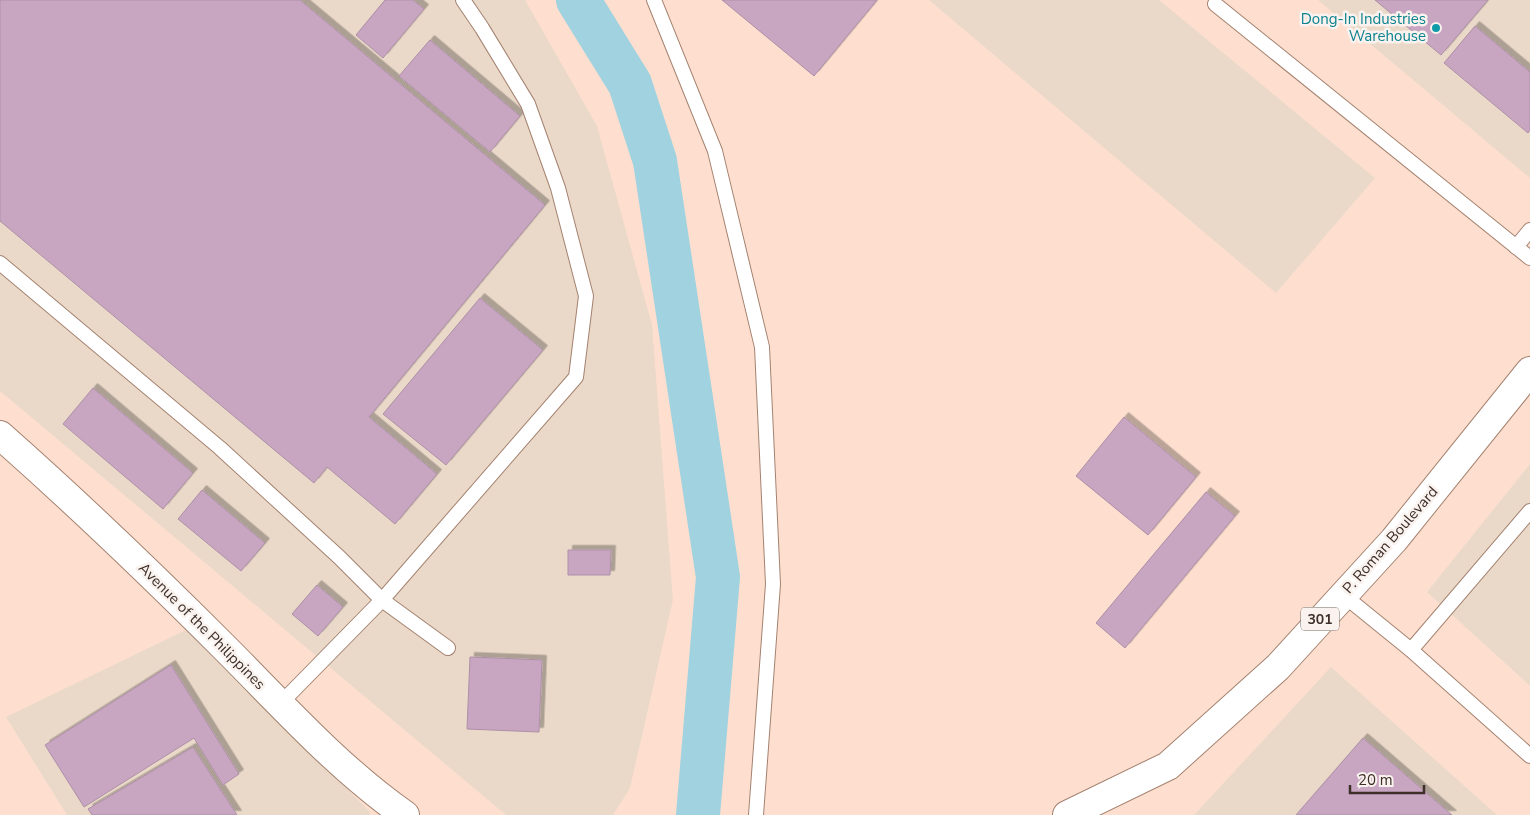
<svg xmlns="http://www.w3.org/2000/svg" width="1530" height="815" viewBox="0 0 1530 815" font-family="'Nunito Sans',sans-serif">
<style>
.industrial{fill:#ead9c8}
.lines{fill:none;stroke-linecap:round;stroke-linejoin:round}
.river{stroke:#a0d2e0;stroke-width:44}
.building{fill:#c8a6c2;stroke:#ad8fa7;filter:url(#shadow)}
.service-casing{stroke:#a48270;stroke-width:16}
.secondary-casing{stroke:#a48270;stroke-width:30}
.primary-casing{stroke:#a48270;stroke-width:30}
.service{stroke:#fff;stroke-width:14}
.secondary{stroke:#fff;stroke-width:28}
.primary{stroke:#fff;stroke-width:28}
.culture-dot{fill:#0f9aa8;stroke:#f9f2ee;stroke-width:2}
.labels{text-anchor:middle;stroke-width:5;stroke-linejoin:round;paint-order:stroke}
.shield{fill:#f9f2ee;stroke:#766a63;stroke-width:1}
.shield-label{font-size:14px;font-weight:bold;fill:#3e2f28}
.culture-label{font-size:15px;fill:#0d838f;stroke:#f9f2ee;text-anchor:end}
.street-label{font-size:15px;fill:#3e2f28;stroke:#f9f2ee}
</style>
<defs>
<filter id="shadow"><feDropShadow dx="4.5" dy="-4.5" stdDeviation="0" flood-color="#0004"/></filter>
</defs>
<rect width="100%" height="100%" fill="#fedfcf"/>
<g class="industrial">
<polygon points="0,0 525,0 597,126 652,325 673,600 630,788 613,815 506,815 0,391"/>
<polygon points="929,0 1159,0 1375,178 1276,293"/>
<polygon points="1318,0 1530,0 1530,178"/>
<polygon points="1530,464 1530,686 1427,592"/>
<polygon points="188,629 370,812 370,815 67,815 6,717"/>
<polygon points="1331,667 1497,815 1194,815"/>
</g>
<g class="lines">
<polyline class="river" points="578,0 630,84 655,161 718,577 698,815"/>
</g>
<g class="building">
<polygon points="0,0 300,0 545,205 369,417 437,474 395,524 327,467 314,483 0,221"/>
<polygon points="385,0 413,0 424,9 383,58 356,35"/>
<polygon points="722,0 877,0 814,76"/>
<polygon points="1375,0 1488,0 1441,55"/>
<polygon points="1475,26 1530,72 1530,130 1528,133 1444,63"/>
<polygon points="430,40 520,116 490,152 399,76"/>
<polygon points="480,298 543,350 446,465 383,414"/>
<polygon points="93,388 193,473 163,509 63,424"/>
<polygon points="1124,417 1196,477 1148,535 1076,476"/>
<polygon points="202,490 265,543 241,571 178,519"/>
<polygon points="1206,492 1235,516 1125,648 1096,623"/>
<polygon points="568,550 611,550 610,575 568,575"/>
<polygon points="317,585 343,607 318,636 292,614"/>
<polygon points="470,657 542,660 539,732 467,729"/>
<polygon points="171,665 239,774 223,785 194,738 84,807 45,745"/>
<polygon points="1363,738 1452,815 1296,815"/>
<polygon points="193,747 237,815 92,815 88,809"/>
</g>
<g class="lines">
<defs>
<g id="service">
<polyline points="654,0 715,151 762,347 773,584 756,815"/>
<polyline points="1215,4 1530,258"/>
<polyline points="1516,247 1530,230"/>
<polyline points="0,263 220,448 339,557 382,600 448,648"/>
<polyline points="1342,594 1411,650 1530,756"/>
<polyline points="1411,650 1530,511"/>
<polyline points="280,704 382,600 576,377 586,296 558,188 528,104 482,28 463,0"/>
</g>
<path id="secondary" d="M0,435C77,503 152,575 225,648C283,706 338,768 405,815"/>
<polyline id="primary" points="1067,815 1168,766 1278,667 1394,540 1530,371"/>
</defs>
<use href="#service" class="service-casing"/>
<use href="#secondary" class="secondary-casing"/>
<use href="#primary" class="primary-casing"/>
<use href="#service" class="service"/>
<use href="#secondary" class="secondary"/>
<use href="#primary" class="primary"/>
</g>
<circle class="culture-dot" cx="1436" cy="28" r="5"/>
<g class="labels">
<rect class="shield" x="1301" y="607.5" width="38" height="23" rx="4"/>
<g class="shield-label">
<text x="1320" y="624">301</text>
</g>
<g class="culture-label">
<text x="1426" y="24">Dong-In Industries<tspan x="1426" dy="17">Warehouse</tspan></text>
</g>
<g class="street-label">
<text transform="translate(1390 540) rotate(-49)" y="5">P. Roman Boulevard</text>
<text transform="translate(202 626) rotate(45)" y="5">Avenue of the Philippines</text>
</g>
</g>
<path d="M1350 785v8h74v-8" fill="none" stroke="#3e2f28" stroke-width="2.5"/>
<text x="1358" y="785" font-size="15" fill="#3e2f28" stroke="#f9f2ee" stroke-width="4" paint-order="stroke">20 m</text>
</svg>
